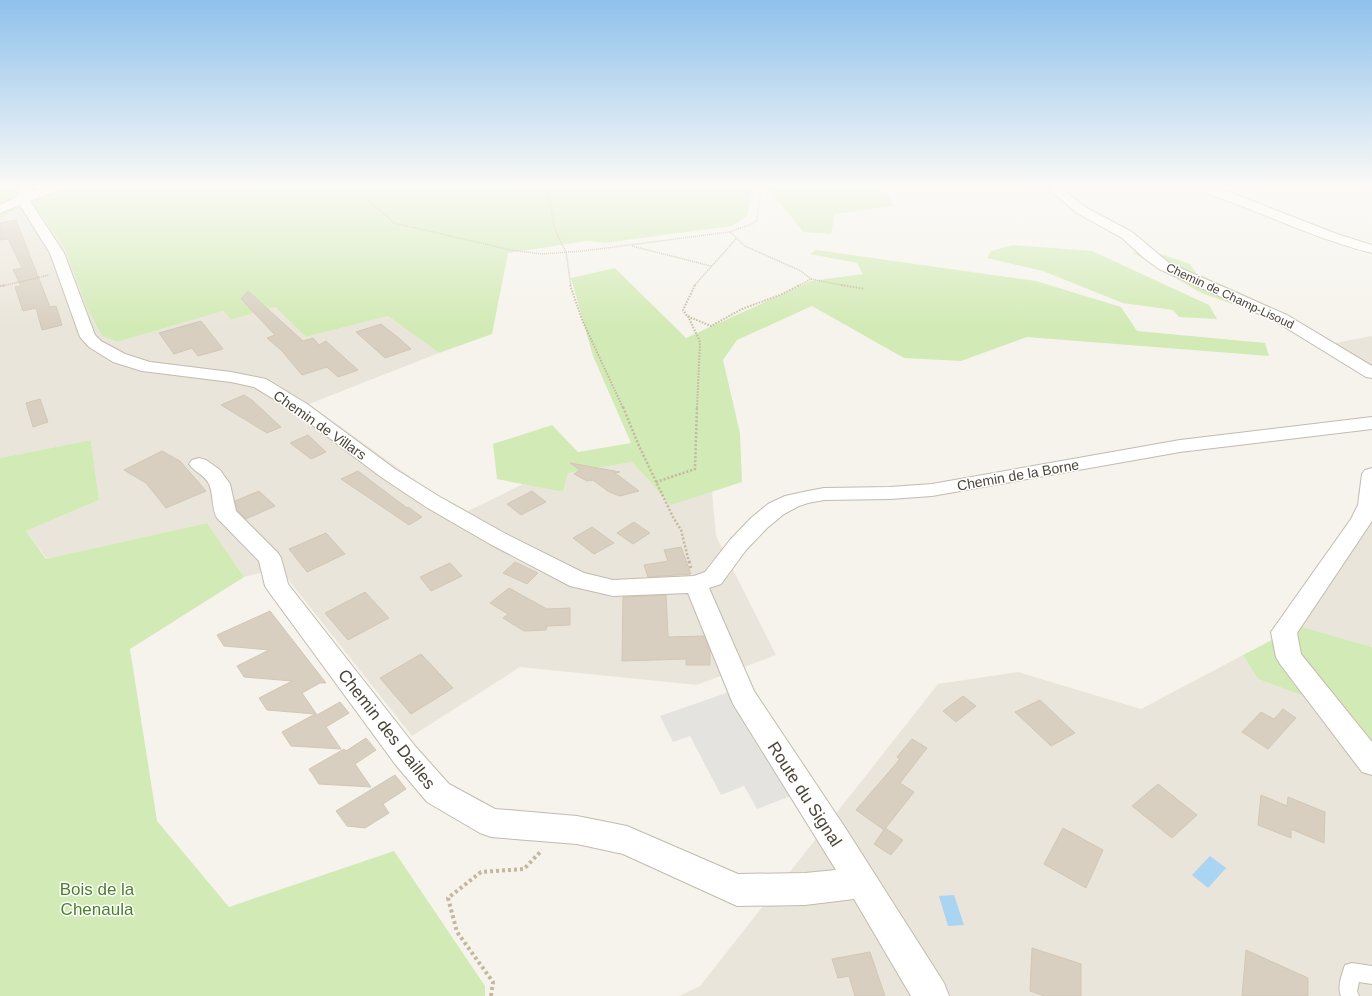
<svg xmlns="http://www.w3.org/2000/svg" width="1372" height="996" viewBox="0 0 1372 996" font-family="Helvetica,sans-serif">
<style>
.residential{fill:#eae5da}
.green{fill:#d2eab5}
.parking{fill:#e5e3e0}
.water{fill:#a9d4f2}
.building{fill:#d8cfc1;stroke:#d3c7b4}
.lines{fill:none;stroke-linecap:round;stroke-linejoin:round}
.service-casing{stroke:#c2bbae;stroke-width:2}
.minor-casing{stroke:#c2bbae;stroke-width:2}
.path-far4{stroke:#c4b79f;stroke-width:1.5;stroke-dasharray:1 1;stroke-linecap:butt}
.path-far3{stroke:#c4b79f;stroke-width:2;stroke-dasharray:1.5 1.5;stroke-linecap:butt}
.path-far2{stroke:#c4b79f;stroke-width:2.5;stroke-dasharray:2 2;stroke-linecap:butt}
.path-far1{stroke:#c4b79f;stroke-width:3;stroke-dasharray:2.5 2.5;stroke-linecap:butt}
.path{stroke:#c4b79f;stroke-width:4;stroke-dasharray:3 3;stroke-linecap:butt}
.service{fill:#fff;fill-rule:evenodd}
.minor{fill:#fff;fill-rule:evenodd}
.labels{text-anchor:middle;stroke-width:3;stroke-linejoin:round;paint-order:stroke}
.far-street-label{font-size:12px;fill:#4b4439;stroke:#fff}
.street-label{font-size:14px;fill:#4b4439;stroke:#fff}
.near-street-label{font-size:17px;fill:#4b4439;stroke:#fff}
.near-park-label{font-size:17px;fill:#4a7f2a;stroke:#fff}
</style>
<rect width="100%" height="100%" fill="#f6f3ec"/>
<g class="residential">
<polygon points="33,205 63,245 87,308 102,336 117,342 223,311 231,320 275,307 306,337 388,316 439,353 309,404 430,491 468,511 523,484 563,492 568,473 632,462 671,504 712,491 716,536 776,655 697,685 520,667 412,736 279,568 244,577 207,523 47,559 26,531 99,500 91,440 0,458 0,218 24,207"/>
<polygon points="1372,336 1372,370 1335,343"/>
<polygon points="1372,511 1372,647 1299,626"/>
<polygon points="1243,655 1258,679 1306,697 1372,777 1372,996 679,996 700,986 938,684 1018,672 1141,709"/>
</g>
<g class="green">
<polygon points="0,187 753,187 747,216 732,226 605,243 587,241 508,253 492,334 439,353 388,316 306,337 275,307 231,320 223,311 117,342 102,336 87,308 63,245 33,205 24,207 0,218"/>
<polygon points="768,187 871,187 890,197 893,206 835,214 831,234 803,232"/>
<polygon points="1013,245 1092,251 1209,305 1217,319 1179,317 1173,310 1123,303 1043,271 987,258 991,251"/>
<polygon points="816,250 1036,281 1121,307 1137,331 1265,343 1269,356 1027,337 961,361 904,358 812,306 737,340 723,360 740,433 742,482 671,505 632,462 568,473 563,492 497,479 493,444 552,425 578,452 631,443 593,356 571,278 615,268 686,338 811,281 863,274 857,263 810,254"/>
<polygon points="1132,252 1161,254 1190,264 1196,273 1256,300 1232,304 1199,292"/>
<polygon points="91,440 99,500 26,531 46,559 207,523 244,577 130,649 157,821 229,907 394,851 485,986 485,996 0,996 0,458"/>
<polygon points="1299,626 1372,647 1372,777 1306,697 1258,679 1243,655"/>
</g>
<polygon class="parking" points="729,692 791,796 757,809 744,786 721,795 690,736 673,742 660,716"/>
<g class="water">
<polygon points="1210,856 1226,868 1208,888 1192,875"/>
<polygon points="954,895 964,925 948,926 939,896"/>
</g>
<g class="building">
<polygon points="16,220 50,307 56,306 62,325 42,330 36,308 23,311 15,287 21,286 13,270 22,268 8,239 0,240 0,223"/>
<polygon points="248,291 303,341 313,338 319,345 326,341 358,370 338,377 327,367 302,375 282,351 267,338 275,335 241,299"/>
<polygon points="201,321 223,349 198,356 192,348 174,354 159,333"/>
<polygon points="381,324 400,339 411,349 385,358 356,332"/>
<polygon points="244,395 253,401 281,427 267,433 221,405"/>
<polygon points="40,399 48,422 33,427 26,403"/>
<polygon points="308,435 326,452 311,459 290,443"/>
<polygon points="162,451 180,461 206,491 166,508 146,483 124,470"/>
<polygon points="570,463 620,472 615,473 639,491 620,496 609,492 593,480 587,481 574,474 580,470"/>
<polygon points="358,471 407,508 408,507 422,517 409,525 341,479"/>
<polygon points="259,491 275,506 246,519 237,510 235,501"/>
<polygon points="532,491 546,502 521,515 507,504"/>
<polygon points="634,522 650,533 633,544 617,533"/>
<polygon points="592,527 614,543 594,554 573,538"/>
<polygon points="326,533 345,554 307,572 289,549"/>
<polygon points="681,547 691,574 648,577 644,565 668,561 664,550"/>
<polygon points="515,562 538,573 527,584 503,573"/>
<polygon points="450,563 462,576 431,591 420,577"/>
<polygon points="509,588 547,609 570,608 570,625 547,626 546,630 524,631 503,618 508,614 490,603"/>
<polygon points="365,592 389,618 348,640 325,613"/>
<polygon points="666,595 668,637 704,636 710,650 710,665 686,665 686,659 622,661 623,597"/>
<polygon points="270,611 326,683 320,683 302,693 317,715 340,702 349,713 326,727 341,749 291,746 282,732 315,714 267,710 259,698 292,681 244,677 237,666 269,650 224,646 217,635"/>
<polygon points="421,654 453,688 411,714 380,678"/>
<polygon points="963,696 976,706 956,722 943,711"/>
<polygon points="1040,700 1075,733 1051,746 1015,712"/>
<polygon points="1283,709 1296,718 1268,749 1242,732 1261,712 1274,719"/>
<polygon points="366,738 376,750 355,764 371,787 319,784 309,769 344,749 346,751"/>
<polygon points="912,739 927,748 900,783 914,792 884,830 856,810 900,759 897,757"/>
<polygon points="395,775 406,789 383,804 389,813 365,828 347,826 336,811"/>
<polygon points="1158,784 1197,815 1172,838 1132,806"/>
<polygon points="1261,795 1287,806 1288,797 1325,812 1324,843 1291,829 1291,838 1258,825"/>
<polygon points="885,828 903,840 891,855 874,844"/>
<polygon points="1063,828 1103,850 1086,888 1044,864"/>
<polygon points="1032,948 1081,964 1081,996 1044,996 1030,991"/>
<polygon points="1246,950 1308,978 1308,996 1242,996"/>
<polygon points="870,952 885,996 855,996 849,976 838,978 832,959"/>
</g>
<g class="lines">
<defs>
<path id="service" d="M1352,963L1372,966V984L1359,982L1357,991L1359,996H1341C1337,987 1342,974 1345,965Z"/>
<g id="minor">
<path d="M19,187H31L30,193L46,187H64L62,189L30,201L64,253L95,335L101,341L125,354L150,362L231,372L266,379L307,404L395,469L440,497L506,534L584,573L613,580L694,576L705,572L730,540L751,518L768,504L785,496L808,491L824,488L890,487L932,484L1180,440L1372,417V429L1180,452L932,496L890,499L824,500L808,503L799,506L784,514L767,528L746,550L721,584L709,588L754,691L846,829L944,983L949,996H911L854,899L805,905L737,906L623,854L577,844L491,837L480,833L427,802L395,764L269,592L265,586L259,561L217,518C211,508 214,495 209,484C205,475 194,472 189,464L192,460L199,458L206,460L220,470L230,484L236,511L278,553L281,558L288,584L415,746L449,784L495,809L577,816L627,826L738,874L805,873L836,870L733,704L688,593L613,596L570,586L490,544L426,507L381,477L295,412L254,387L231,382L142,371L113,362L89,347L80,337L50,253L20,205L0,213V205L17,197Z"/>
<polygon points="1046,187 1060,187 1085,207 1132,232 1169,263 1287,315 1372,366 1372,378 1366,377 1275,321 1159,269 1144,258 1122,238 1077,213"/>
<path d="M1192,187H1211L1229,192L1337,234L1372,245V253C1311,238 1254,208 1194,189Z"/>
<polygon points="1372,468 1372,521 1297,633 1301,654 1372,742 1372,775 1362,772 1280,664 1276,657 1271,632 1351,519 1358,505 1362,474 1365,470"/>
</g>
</defs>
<use href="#service" class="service-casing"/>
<use href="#minor" class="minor-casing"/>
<g class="path-far4">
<polyline points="353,187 394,223 511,250 541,254 583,251 729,232 752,224 757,220 761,187"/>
<polyline points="540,187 548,193 555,230 566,252 571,286"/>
<polyline points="871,187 890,197"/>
<polyline points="730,232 745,246 801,271 811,279 798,286"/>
<polyline points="632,246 711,266"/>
<polyline points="811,279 846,286"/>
<polyline points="2,286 49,275"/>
<polyline points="694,286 736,239"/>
</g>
<g class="path-far3">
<polyline points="570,285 583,322 623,408"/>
<polyline points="695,285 683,310 687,316 711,326 742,309 780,295 800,285"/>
<polyline points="841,285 864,289"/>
<polyline points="0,286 6,285"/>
<polyline points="688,316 700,342 697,408"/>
</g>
<g class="path-far2">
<polyline points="623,407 639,446 673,517 681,530 689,562"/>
<polyline points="656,482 695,469 697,407"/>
</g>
<polyline class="path-far1" points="689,561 691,568"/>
<polyline class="path" points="491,996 493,982 457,932 448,898 481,872 524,869 542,850"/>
<use href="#service" class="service"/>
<use href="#minor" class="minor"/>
</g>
<linearGradient id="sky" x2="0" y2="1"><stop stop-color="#8fc1ec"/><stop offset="0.57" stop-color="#fbfaf6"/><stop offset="1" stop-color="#fbfaf6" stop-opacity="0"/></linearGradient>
<rect width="1372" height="327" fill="url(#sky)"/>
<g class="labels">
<g class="far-street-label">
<text transform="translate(1230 296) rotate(25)" y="4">Chemin de Champ-Lisoud</text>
</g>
<g class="street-label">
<text transform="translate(320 425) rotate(35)" y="5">Chemin de Villars</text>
<text transform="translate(1018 475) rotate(-10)" y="5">Chemin de la Borne</text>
</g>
<g class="near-street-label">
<text transform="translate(387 729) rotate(52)" y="6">Chemin des Dailles</text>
<text transform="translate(805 794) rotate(57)" y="6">Route du Signal</text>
</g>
<g class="near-park-label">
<text x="97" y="895">Bois de la<tspan x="97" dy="20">Chenaula</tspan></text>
</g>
</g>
</svg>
